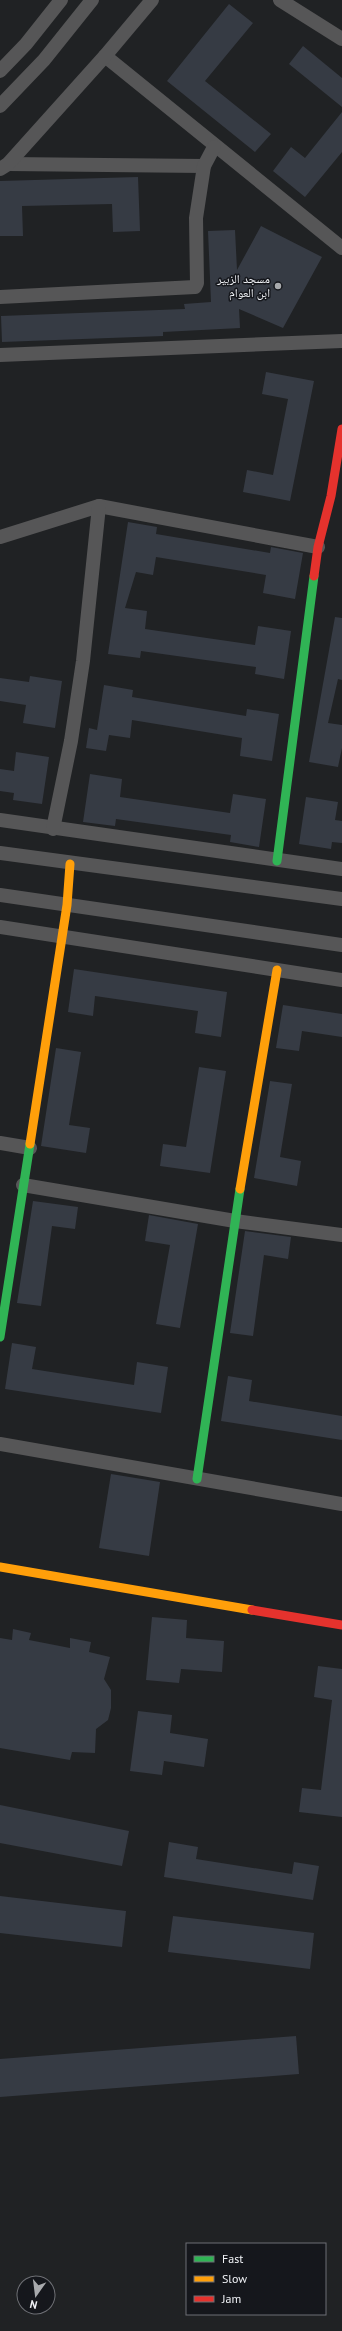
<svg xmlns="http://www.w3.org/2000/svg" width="342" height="2331" viewBox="0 0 342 2331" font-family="'PT Sans','Noto Naskh Arabic',sans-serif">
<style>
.building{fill:#363b44}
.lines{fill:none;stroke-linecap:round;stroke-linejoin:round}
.street{stroke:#565657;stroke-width:14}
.fast{stroke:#30b455;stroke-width:9}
.slow{stroke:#ff9f0a;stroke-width:9}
.jam{stroke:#e5322d;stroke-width:9}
.poi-dot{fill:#a8aaad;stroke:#15171c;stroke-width:1.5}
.labels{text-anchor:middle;stroke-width:3;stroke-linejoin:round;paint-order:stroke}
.poi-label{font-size:12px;fill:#f1f3f7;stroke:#15171c;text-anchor:end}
</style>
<rect width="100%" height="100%" fill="#202224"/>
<g class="building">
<polygon points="229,4 253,23 205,81 271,134 255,152 167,81"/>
<polygon points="303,46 342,78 342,107 289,64"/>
<polygon points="342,112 342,152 305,197 273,171 291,147 305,158"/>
<polygon points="138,177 140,231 113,232 112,204 22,206 23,236 0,236 0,181"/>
<polygon points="261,226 322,257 283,328 239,309 240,328 163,332 163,336 2,342 1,316 185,309 184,304 211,302 208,231 235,230 237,270"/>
<polygon points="266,372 314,381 290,501 243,492 247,470 273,475 288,399 262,394"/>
<polygon points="128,522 157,527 156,534 270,553 271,547 303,553 295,599 263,593 266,575 156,557 153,575 136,572 125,608 147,611 145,629 255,645 258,626 291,631 284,679 255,674 256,667 141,651 140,658 108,654"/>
<polygon points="335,617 342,618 342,680 338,679 328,723 342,725 342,748 338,767 309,762"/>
<polygon points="30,676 62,681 55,728 23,723 26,705 0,701 0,678 29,682"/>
<polygon points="104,685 133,690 132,697 246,716 247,709 279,714 272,761 240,756 242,738 132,720 130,738 109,735 106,751 86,748 89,728 97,730"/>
<polygon points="16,752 49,757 42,804 13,800 14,793 0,791 0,769 14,771"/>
<polygon points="90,774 122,779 120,797 230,813 233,794 266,799 259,847 230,842 231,835 116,819 115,826 83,822"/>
<polygon points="306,797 338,802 335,820 342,821 342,843 332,842 331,849 299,844"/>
<polygon points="74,969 227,992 221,1037 195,1033 198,1011 95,996 93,1016 68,1012"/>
<polygon points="283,1005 342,1014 342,1037 302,1031 299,1051 276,1048"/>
<polygon points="56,1048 81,1052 69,1125 90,1128 86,1153 41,1146"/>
<polygon points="199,1067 226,1071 210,1173 160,1166 163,1144 186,1147"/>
<polygon points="270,1081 292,1084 280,1157 301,1161 297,1186 254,1178"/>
<polygon points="33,1201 78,1207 75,1229 52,1226 41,1306 17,1303"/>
<polygon points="149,1215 198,1224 180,1328 156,1324 170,1245 145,1241"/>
<polygon points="245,1231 291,1237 288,1259 264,1255 253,1336 230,1333"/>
<polygon points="12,1343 36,1347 32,1369 134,1385 137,1362 168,1367 161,1413 5,1389"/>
<polygon points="228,1376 252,1380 249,1401 342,1416 342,1440 221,1421"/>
<polygon points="111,1474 160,1482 149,1556 99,1548"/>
<polygon points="152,1617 187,1620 186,1638 224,1641 222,1672 181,1669 179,1683 146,1680"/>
<polygon points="13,1629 31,1633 29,1640 70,1648 70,1638 91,1642 89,1652 110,1657 104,1679 111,1690 111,1708 108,1720 96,1729 95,1753 72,1752 70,1760 0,1748 0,1638 12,1640"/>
<polygon points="318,1666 342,1669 342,1817 299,1812 302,1788 321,1790 332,1700 314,1697"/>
<polygon points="138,1711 172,1715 170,1733 208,1739 204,1767 164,1761 162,1775 130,1771"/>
<polygon points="0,1805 129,1831 122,1866 0,1843"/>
<polygon points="169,1842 198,1847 196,1859 292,1874 294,1862 319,1866 313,1900 164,1877"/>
<polygon points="0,1896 126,1911 122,1947 0,1933"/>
<polygon points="173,1916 314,1933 310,1969 168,1952"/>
<polygon points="296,2036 299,2074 0,2097 0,2059"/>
</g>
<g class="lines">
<g class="street">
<polyline points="280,0 342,39"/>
<polyline points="105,56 342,248"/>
<polyline points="0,71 26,44 61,0"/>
<polyline points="0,106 44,60 92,0"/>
<polyline points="8,164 204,166"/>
<polyline points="0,169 8,164 105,56 152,0"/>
<polyline points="0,297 195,287 197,283 196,218 204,166 214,147"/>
<polyline points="0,355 342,341"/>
<polyline points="0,537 99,506 318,547"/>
<polyline points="0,820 342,869"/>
<polyline points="53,829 71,741 83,661 99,506"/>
<polyline points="0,853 342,899"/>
<polyline points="0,895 342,945"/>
<polyline points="0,927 342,980"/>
<polyline points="0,1143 30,1148"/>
<polyline points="23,1185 235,1221 342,1235"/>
<polyline points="0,1444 342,1504"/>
</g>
<g class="fast">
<polyline points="277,861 314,576"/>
<polyline points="0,1337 30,1144"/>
<polyline points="197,1479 240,1189"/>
</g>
<g class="slow">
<polyline points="30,1144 67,905 70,864"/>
<polyline points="240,1189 277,970"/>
<polyline points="0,1567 252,1610"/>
</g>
<g class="jam">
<polyline points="314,576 318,547 331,496 342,429"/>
<polyline points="252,1610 342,1625"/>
</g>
</g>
<circle class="poi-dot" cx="278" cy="286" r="4"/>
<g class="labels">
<g class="poi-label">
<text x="270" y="283">مسجد الزبير<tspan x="270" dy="14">ابن العوام</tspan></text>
</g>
</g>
<rect x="186" y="2243" width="140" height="72" fill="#15171c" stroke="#6d6f74"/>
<rect x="194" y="2256" width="20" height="6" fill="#30b455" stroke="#6d6f74"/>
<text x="222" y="2263" font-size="12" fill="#f1f3f7">Fast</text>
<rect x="194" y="2276" width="20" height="6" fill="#ff9f0a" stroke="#6d6f74"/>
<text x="222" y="2283" font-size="12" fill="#f1f3f7">Slow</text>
<rect x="194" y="2296" width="20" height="6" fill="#e5322d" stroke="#6d6f74"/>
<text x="222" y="2303" font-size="12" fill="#f1f3f7">Jam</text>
<g transform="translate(36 2295) rotate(194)"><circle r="19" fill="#15171c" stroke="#6d6f74"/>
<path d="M0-3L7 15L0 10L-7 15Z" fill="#a8aaad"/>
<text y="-6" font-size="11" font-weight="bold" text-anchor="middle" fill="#f1f3f7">N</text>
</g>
</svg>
